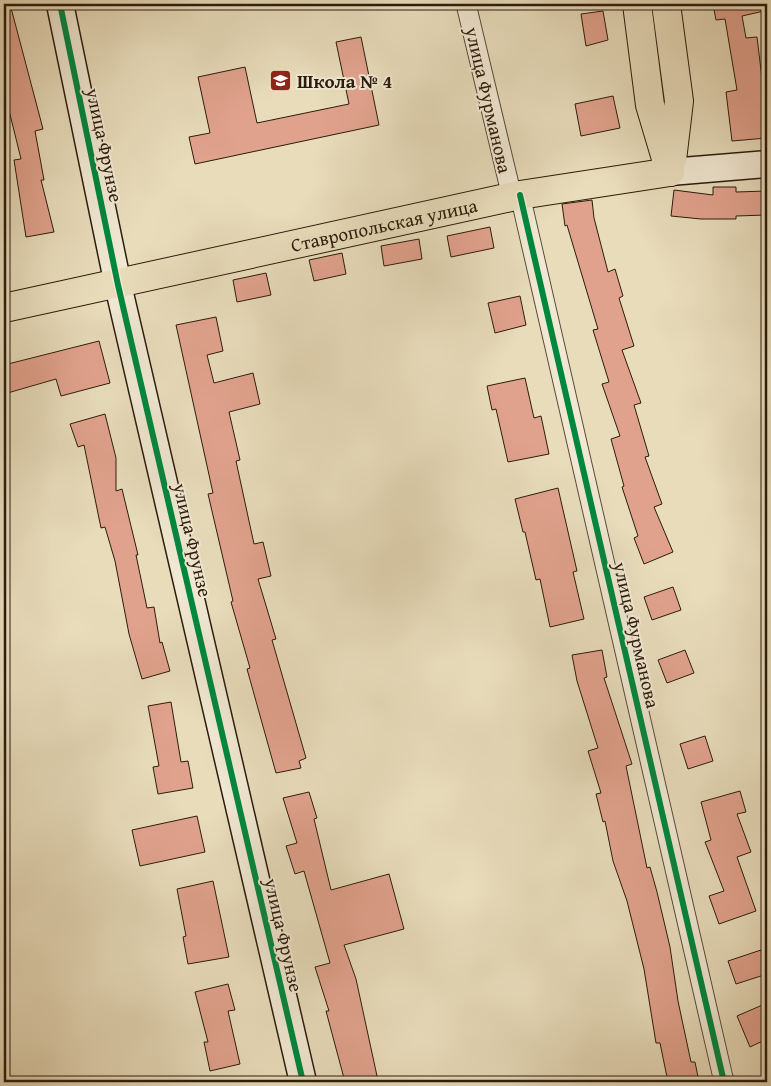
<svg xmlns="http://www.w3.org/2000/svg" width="771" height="1086" viewBox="0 0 771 1086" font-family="'Gentium Book Plus',serif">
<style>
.building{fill:#e1a28d;stroke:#2c1c0b}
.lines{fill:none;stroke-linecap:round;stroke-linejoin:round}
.street-casing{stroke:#5b4c37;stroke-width:21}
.secondary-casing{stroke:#2c1c0b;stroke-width:29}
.primary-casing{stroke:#2c1c0b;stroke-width:30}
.street{stroke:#f0e8d3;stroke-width:19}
.secondary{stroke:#f0e8d3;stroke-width:26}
.primary{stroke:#e8dcbb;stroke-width:28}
.cycleway-casing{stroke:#f0e8d3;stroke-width:9}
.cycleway{stroke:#00873e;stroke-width:6}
.labels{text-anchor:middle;stroke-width:4;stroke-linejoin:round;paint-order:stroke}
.poi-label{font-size:19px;font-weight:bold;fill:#2c1c0b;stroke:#f0e8d3;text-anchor:start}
.street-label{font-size:19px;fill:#2c1c0b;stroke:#f0e8d3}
</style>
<rect width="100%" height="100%" fill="#e8dcbb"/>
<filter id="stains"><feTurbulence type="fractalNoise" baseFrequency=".004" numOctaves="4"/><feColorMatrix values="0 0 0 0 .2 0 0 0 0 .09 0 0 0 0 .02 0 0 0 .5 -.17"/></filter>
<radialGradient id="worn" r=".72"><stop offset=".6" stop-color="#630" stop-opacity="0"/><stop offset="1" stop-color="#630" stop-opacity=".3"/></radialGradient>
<g class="building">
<polygon points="4,4 10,4 43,129 35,131 44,180 41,180 54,232 26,237 14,160 21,159 4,90"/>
<polygon points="713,4 764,4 764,11 742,16 746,38 757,37 767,120 767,138 732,141 726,92 737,90 725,19 716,20"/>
<polygon points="603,11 608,40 586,46 581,14"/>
<polygon points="361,37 379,125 195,164 189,137 210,133 198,77 245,67 257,123 349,104 336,42"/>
<polygon points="613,96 620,128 581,136 575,104"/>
<polygon points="713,187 736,187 736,192 767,191 767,215 736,216 736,219 701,219 671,216 674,190 713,195"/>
<polygon points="592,200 594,218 608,272 615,269 623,296 619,298 634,346 622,350 641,403 634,405 649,456 645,457 662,504 654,507 673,552 644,564 634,538 638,536 622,487 624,486 611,439 620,436 602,384 609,382 593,330 598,329 567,225 565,226 562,204"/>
<polygon points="490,227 494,248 451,257 447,236"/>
<polygon points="419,239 422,259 384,266 381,246"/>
<polygon points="342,253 346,274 314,281 309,260"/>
<polygon points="266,273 271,295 237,302 233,280"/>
<polygon points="520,296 526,325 495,333 488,303"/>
<polygon points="216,317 223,351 207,355 214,383 253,373 260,404 229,412 240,460 236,461 254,544 263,542 271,576 258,579 276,639 272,640 306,758 299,761 301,768 276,773 247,669 250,668 231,602 233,601 208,494 213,493 176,325"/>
<polygon points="99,341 110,383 61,396 56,379 4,394 4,365"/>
<polygon points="525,378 534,418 541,416 549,454 508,462 496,409 492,410 487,386"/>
<polygon points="105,414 116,458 116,491 122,489 138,555 136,555 147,608 154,607 160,643 162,642 170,671 142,679 129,634 115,561 105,527 101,528 84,445 78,447 70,424"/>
<polygon points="558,488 577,571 573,572 584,619 550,627 540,579 536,580 525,532 523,532 515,499"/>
<polygon points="673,587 681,610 652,620 644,597"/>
<polygon points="602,650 607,677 604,678 632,764 626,766 647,868 650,867 657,892 670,947 678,1001 691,1062 695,1062 699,1082 668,1082 660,1043 656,1043 644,969 627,901 613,861 605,821 603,822 596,794 601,793 588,751 598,748 577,681 572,655"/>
<polygon points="685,650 694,673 667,683 658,660"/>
<polygon points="171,702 181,762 188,761 193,788 158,794 153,767 159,766 148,706"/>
<polygon points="705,736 713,761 688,769 680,744"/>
<polygon points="740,791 746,812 737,814 751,852 737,857 756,911 719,924 709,896 724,891 705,842 711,840 701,802"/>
<polygon points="309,792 317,818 314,819 331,890 389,874 404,929 344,945 356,979 377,1076 352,1082 345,1082 326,1011 329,1011 315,967 330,963 304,871 295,874 286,846 297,843 283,798"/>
<polygon points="197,816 205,852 140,866 132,830"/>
<polygon points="213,881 229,957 188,964 183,937 186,936 177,889"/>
<polygon points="761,950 767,974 736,984 728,961"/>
<polygon points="228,984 235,1010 228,1011 240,1064 210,1071 204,1042 208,1042 195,992"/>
<polygon points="767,1003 767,1039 750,1047 737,1016"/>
</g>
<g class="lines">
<defs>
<g id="street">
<polyline points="466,4 512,197"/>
<polyline points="520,195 724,1082"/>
</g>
<g id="secondary">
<polyline points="60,4 118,285 303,1082"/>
<polyline points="670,172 767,164"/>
</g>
<g id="primary">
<polyline points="637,4 650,105 670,172"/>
<polyline points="666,4 679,101 672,160"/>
<path id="s1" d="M4,308L520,195L670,172"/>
</g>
</defs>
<use href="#street" class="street-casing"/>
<use href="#secondary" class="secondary-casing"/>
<use href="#primary" class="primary-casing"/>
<use href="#street" class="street"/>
<use href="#secondary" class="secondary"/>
<use href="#primary" class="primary"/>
<defs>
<g id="cycleway">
<polyline points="60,4 118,285 303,1082"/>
<polyline points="520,195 724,1082"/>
</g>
</defs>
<use href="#cycleway" class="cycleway-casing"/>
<use href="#cycleway" class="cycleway"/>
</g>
<defs>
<symbol id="school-square" viewBox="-11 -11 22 22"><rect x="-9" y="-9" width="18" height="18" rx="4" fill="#8f2418" stroke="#f0e8d3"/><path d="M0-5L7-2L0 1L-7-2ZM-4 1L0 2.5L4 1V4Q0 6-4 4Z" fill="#fff"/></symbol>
</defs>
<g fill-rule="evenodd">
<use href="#school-square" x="268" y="68" width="25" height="25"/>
</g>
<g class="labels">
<g class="poi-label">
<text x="297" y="88">Школа № 4</text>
</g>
<g class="street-label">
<text transform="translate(489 100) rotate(77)" y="7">улица Фурманова</text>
<text transform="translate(105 145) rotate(78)" y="7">улица Фрунзе</text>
<text dy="7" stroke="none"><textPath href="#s1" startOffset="389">Ставропольская улица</textPath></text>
<text transform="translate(193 540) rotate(77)" y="7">улица Фрунзе</text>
<text transform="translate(637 635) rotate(77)" y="7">улица Фурманова</text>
<text transform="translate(284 935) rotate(77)" y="7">улица Фрунзе</text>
</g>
</g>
<rect width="771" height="1086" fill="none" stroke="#e8dcbb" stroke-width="20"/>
<rect x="5" y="5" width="761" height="1076" fill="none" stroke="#2c1c0b" stroke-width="2.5"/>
<rect x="10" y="10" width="751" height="1066" fill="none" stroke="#2c1c0b"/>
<rect width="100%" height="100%" filter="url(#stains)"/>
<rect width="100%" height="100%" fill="url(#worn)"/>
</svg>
